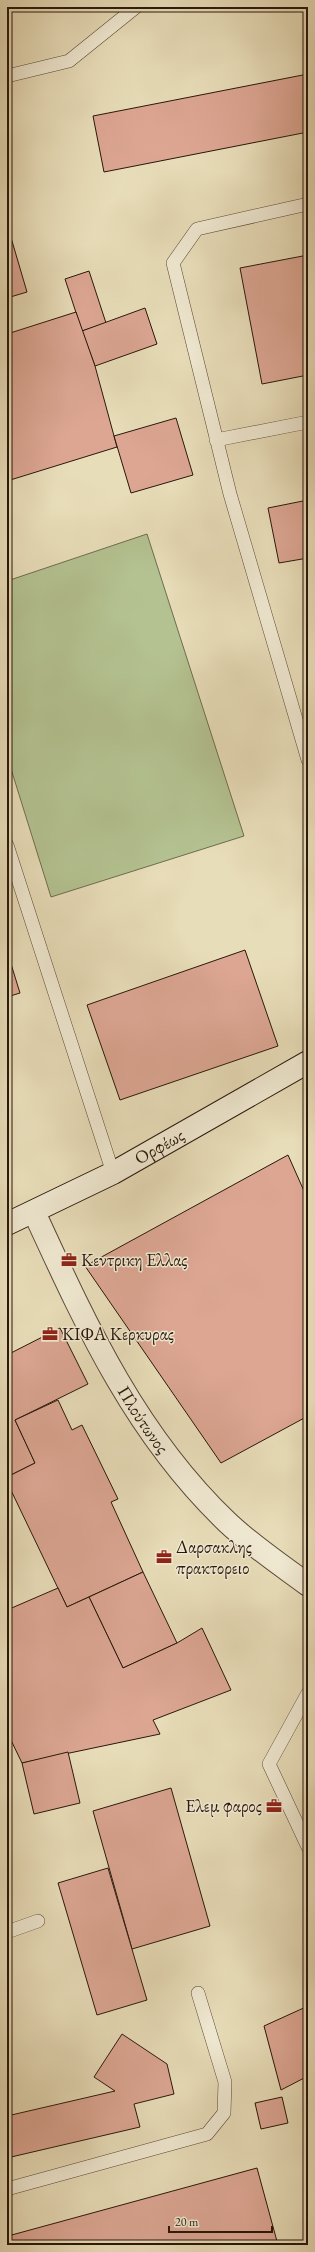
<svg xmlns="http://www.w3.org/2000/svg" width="315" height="2252" viewBox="0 0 315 2252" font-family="'EB Garamond',serif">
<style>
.green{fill:#b4c291;stroke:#6e6c4e}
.building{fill:#dca693;stroke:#28170b}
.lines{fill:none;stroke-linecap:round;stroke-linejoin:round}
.lane-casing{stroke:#584836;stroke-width:14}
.street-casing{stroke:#584836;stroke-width:24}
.secondary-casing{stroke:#28170b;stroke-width:24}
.lane{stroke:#f0e9d2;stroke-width:13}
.street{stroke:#f0e9d2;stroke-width:22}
.secondary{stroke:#f0e9d2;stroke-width:22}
.labels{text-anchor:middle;stroke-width:3;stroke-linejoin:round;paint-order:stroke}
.street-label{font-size:18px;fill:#28170b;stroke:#f0e9d2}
.poi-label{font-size:18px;fill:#28170b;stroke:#f0e9d2;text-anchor:start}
</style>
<rect width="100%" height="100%" fill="#e8ddb9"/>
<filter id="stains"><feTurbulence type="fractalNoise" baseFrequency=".005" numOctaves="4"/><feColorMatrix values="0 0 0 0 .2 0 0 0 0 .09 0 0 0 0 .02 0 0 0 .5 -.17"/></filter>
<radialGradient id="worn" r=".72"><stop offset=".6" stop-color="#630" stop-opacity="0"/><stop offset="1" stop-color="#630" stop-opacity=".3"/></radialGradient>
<polygon class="green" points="147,534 244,836 51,897 7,756 7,581"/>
<g class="building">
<polygon points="308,74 308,132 104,172 93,116"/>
<polygon points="7,224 27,292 7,298"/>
<polygon points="308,255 308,375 262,384 240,268"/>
<polygon points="89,271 106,323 82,331 65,279"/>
<polygon points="145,308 157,344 95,366 82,331"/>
<polygon points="76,312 95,366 117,447 7,481 7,334"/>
<polygon points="176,418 193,475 131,493 114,436"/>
<polygon points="308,500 308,558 279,563 268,508"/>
<polygon points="245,950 278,1046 120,1100 87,1005"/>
<polygon points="7,951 20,993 7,997"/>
<polygon points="288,1155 308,1200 308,1416 221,1463 85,1266"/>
<polygon points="60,1328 88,1384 15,1420 35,1463 7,1477 7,1355"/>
<polygon points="58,1400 72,1430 82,1425 118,1499 111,1502 143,1572 67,1607 7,1482 7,1477 35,1463 15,1420"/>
<polygon points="143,1572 177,1643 123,1668 89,1597"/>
<polygon points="58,1588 67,1607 89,1597 123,1668 177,1643 202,1628 231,1690 153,1720 160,1734 22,1763 7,1732 7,1610"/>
<polygon points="68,1752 80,1803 34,1814 22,1763"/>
<polygon points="171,1788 210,1926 132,1949 93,1811"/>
<polygon points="108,1868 147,2000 97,2015 58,1883"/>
<polygon points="308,2006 308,2076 281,2090 264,2026"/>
<polygon points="122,2034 167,2064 174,2094 134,2104 140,2127 11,2157 7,2141 7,2116 115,2091 94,2077"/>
<polygon points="282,2097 288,2123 261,2129 255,2103"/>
<polygon points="257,2168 278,2245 11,2245 8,2236"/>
</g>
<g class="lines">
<defs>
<g id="lane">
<polyline points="7,76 69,61 136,7"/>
<polyline points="308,204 197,229 173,263 230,494 308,760"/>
<polyline points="216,440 308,422"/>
<polyline points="7,845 113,1173"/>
<polyline points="308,1693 269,1764 308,1847"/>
<polyline points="7,1932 38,1921"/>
<polyline points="7,2189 207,2134 224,2113 225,2082 198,1993"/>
</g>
<g id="street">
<path id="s1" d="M34,1212C86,1325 135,1434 227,1522C251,1545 281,1565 308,1585"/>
</g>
<g id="secondary">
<path id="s2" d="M7,1224L113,1173L308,1062"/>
</g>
</defs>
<use href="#lane" class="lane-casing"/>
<use href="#street" class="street-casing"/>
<use href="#secondary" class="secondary-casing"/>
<use href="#lane" class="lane"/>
<use href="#street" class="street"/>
<use href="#secondary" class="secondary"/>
</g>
<defs>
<symbol id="office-bare" viewBox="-9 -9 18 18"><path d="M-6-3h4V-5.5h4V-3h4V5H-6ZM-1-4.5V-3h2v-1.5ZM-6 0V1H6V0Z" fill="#8f2418" stroke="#f0e9d2" stroke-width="2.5" paint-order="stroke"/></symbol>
</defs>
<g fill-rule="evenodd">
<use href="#office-bare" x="58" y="1249" width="22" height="22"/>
<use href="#office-bare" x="39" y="1323" width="22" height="22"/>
<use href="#office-bare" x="153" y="1546" width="22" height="22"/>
<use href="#office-bare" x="263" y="1795" width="22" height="22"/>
</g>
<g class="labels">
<g class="street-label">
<text dy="6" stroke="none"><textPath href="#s2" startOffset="171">Ορφέως</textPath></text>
<text dy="6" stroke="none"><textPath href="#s1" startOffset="235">Πλούτωνος</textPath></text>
</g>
<g class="poi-label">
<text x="81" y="1266">Κεντρικη Ελλας</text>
<text x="62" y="1340">ΚΙΦΑ Κερκυρας</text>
<text x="176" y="1553">Δαρσακλης<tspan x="176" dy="21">πρακτορειο</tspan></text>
<text x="262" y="1812" text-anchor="end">Ελεμ φαρος</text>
</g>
</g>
<rect width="315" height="2252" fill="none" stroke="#e8ddb9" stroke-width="24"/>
<rect x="8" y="8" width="299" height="2236" fill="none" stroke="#28170b" stroke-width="2"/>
<rect x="12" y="12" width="291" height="2228" fill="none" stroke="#28170b"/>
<path d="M169 2226v6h103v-6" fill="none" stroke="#28170b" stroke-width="2"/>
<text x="175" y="2226" font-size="12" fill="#28170b" stroke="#f0e9d2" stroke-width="3" paint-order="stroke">20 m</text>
<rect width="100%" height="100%" filter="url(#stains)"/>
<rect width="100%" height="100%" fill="url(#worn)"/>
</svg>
